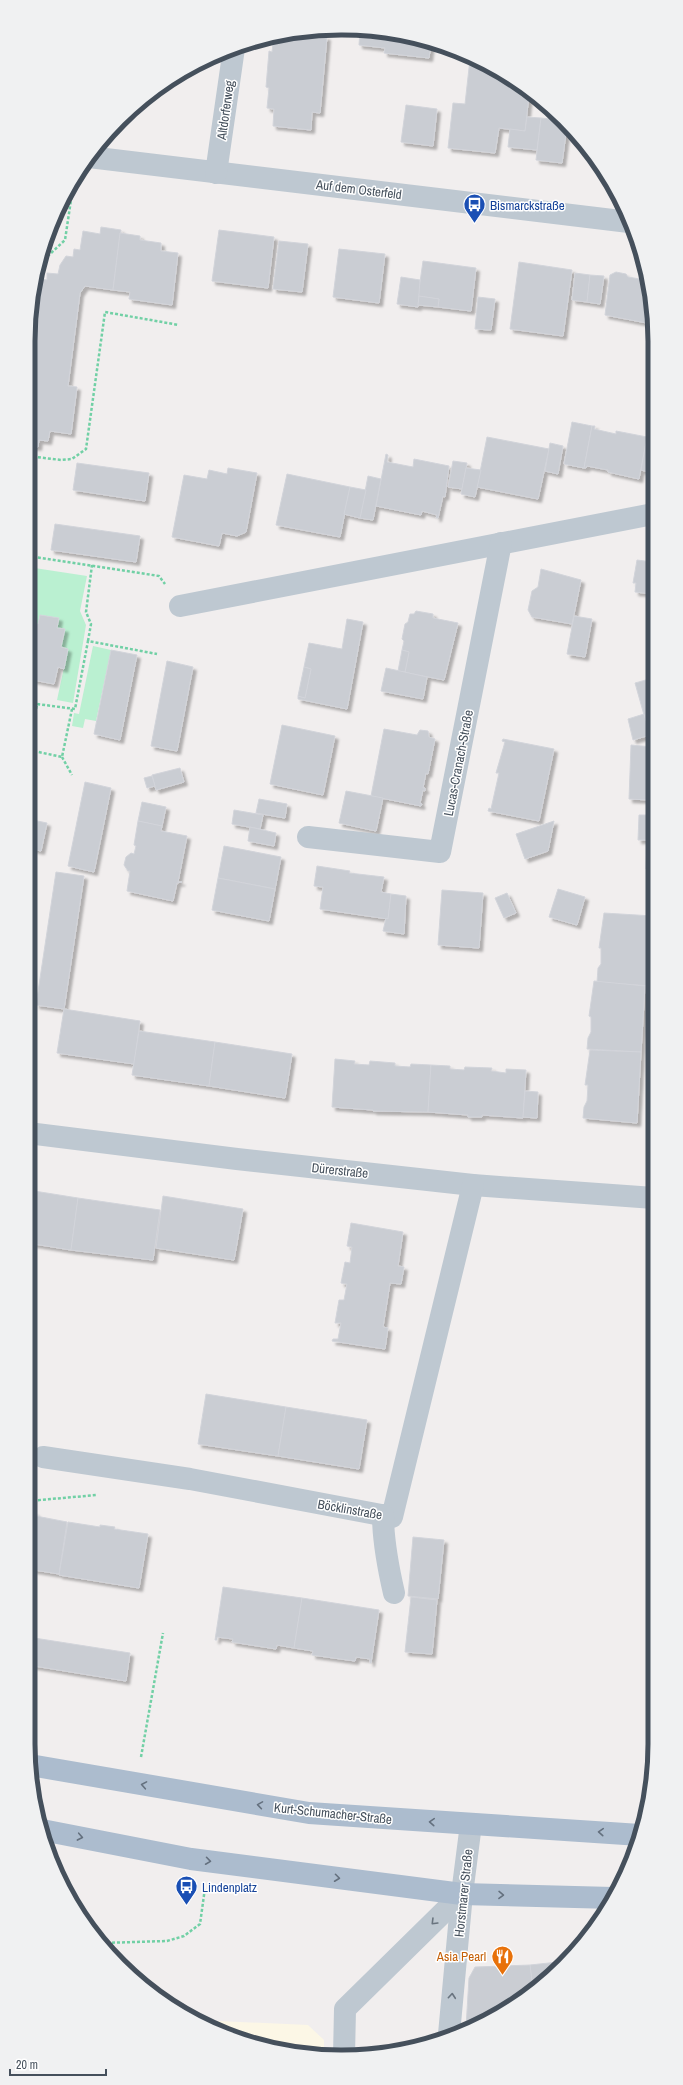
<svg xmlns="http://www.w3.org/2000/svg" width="683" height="2085" viewBox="0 0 683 2085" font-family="'Archivo Narrow',sans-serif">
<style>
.commercial{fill:#fcf7e6}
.green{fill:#baf0d1}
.building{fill:#cacdd3;stroke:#d2d4da;filter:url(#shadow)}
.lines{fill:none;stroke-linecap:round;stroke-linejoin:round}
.path{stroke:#71d0a5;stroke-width:2.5;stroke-dasharray:3 2;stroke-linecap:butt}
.minor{stroke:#bec8d1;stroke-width:22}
.major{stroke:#acbcce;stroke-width:22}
.oneway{stroke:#64707e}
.oneway2{stroke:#69747f}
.labels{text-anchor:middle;stroke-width:3;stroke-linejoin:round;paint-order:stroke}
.street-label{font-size:13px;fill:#45505c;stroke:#fff}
.transit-label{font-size:13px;fill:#164399;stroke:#fff;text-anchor:start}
.food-label{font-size:13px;fill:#c56008;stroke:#fff;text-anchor:end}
.rim{fill:none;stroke:#45505c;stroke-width:5}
</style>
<defs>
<filter id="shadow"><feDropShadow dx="3.5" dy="3.5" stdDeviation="1" flood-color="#0004"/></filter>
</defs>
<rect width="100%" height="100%" fill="#f1eeee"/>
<polygon class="commercial" points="195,2020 308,2025 324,2040 324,2055 301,2054 203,2025"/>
<g class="green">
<polygon points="28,567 87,576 80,611 86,625 73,703 57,700 68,649 61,647 65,629 57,628 59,618 40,615 38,624 28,622"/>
<polygon points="93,646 111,650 96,721 85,719 83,728 72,726 74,713 79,714"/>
</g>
<g class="building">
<polygon points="317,30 316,36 327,37 320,113 312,112 311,130 273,126 274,109 267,108 269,88 266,87 269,51 272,52 274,36"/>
<polygon points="360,30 403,34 431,44 429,58 384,53 385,48 359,45"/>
<polygon points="470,59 498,70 529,95 525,131 499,128 495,153 448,148 453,103 465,104"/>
<polygon points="406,105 437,109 433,146 401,142"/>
<polygon points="527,117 541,118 537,150 508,147 510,129 525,131"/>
<polygon points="541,118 559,120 567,126 562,163 536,160"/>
<polygon points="101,227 121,230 113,290 85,286 80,293 68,386 77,387 71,434 50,431 48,441 39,440 38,447 28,446 28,342 35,278 47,280 47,273 58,274 60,265 66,256 73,257 74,249 80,250 83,231 100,234"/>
<polygon points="219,230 274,237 268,288 212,281"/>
<polygon points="120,233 140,236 140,240 161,243 161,251 178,253 172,305 129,299 130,292 113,290"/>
<polygon points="279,241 308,244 302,292 273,289"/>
<polygon points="339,249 385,254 379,303 333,297"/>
<polygon points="423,261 476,268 471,311 438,307 439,299 418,296"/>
<polygon points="519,262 572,270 563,336 510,329"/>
<polygon points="616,272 626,274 628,277 646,280 652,300 652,324 605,315 610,275"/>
<polygon points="575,273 590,275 587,302 572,300"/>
<polygon points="590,275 604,276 600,304 587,302"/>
<polygon points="401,277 420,280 418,307 397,304"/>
<polygon points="419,296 439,299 438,307 418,305"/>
<polygon points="478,297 495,299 491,330 475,329"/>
<polygon points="572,422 592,426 584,468 564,464"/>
<polygon points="592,426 595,426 594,429 616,434 616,431 647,437 639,479 608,472 608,470 587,466 586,468 584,468"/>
<polygon points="487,437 549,449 538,499 477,487"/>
<polygon points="647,437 653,438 653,473 641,470"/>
<polygon points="550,443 563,446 558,474 545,471"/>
<polygon points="386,454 388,455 387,462 413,467 414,459 449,466 445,497 443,496 438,518 436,518 437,515 422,511 421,515 376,506"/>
<polygon points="453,461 467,463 462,489 448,487"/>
<polygon points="77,463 149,473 145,501 73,490"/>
<polygon points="228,468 257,473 246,532 237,536 222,533 219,546 172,537 184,475 207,479 209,470 227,474"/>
<polygon points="466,468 481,470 475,497 461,494"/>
<polygon points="287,474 350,487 340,537 276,525"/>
<polygon points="368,476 381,479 373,520 360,518"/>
<polygon points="350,487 366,490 360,518 344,514"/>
<polygon points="55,524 140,536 136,562 51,550"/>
<polygon points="637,560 653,562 653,594 635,592 636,583 633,583"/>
<polygon points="541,569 581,580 572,624 532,617 528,610 532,591 538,587"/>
<polygon points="416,611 433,614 433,618 458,623 444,680 398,671 405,672 409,652 402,650 404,641 402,639 405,624 408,622 410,614 414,614"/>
<polygon points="40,615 59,618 57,628 65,629 61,647 68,649 64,669 58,667 54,684 28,679 28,622 38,624"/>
<polygon points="574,616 592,619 585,657 567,654"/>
<polygon points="347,619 363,622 347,709 298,699 298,696 305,698 311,669 304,667 309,643 342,649"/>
<polygon points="111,650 137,655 120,740 94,734"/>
<polygon points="402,650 409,652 405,672 398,671"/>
<polygon points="167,661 193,667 177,751 151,746"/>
<polygon points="304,667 311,669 305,698 298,696"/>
<polygon points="386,668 427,677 423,699 381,691"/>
<polygon points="653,678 653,720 646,722 635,683"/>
<polygon points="644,714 650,735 633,740 628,719"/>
<polygon points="653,720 653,734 650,735 646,722"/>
<polygon points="282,725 335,736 323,795 270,784"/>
<polygon points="384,729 417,735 420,730 428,731 429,737 435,739 428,774 426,773 423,788 425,788 425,791 423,790 420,803 422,804 421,806 371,796"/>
<polygon points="503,739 554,749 539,821 488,811 489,808 491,809 499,773 496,773 505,742 502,741"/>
<polygon points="631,745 653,747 650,800 629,799"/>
<polygon points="653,746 653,800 650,800"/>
<polygon points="180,768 184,782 156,790 152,775"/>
<polygon points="152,776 155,786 147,788 144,778"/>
<polygon points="85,782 111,788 94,872 68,866"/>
<polygon points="346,791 383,798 376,831 339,823"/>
<polygon points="259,799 287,804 285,818 256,813"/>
<polygon points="142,802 166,807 162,826 138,821"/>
<polygon points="234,810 263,815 260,829 232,824"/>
<polygon points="649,813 653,813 653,869 646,869 647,840 638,840 639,815 649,815"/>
<polygon points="28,819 47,823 41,851 28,848"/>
<polygon points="138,821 162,826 161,831 187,836 178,882 182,882 177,883 173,901 127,891 130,871 128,871 124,865 126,857 131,853 134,854 136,846 134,845"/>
<polygon points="554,821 548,851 525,859 516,834"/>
<polygon points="250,827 276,833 274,846 248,841"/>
<polygon points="224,846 281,857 275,889 218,878"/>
<polygon points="317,866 350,871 349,873 384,877 381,892 391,894 388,919 320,909 323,887 314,886"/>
<polygon points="56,872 84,876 64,1009 36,1005"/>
<polygon points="218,878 275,889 269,921 212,910"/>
<polygon points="558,889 585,897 577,925 549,917"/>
<polygon points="442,890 483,893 479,948 438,945"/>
<polygon points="507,893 516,913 504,918 495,898"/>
<polygon points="391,894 406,896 404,934 383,931 386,918 388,919"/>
<polygon points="604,913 653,916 651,986 597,982 598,968 601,964 601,948 599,948"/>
<polygon points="594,981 645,986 641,1052 587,1049 588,1038 591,1032 591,1017 589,1016"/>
<polygon points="64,1009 140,1021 134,1064 57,1053"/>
<polygon points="139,1031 215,1042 209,1086 132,1075"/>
<polygon points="215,1042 292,1054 285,1098 209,1086"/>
<polygon points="590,1050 641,1052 637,1123 583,1118 584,1107 587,1101 588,1085 585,1085"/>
<polygon points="335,1059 355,1061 354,1064 369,1065 370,1061 395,1063 395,1066 410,1067 411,1064 431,1065 428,1112 373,1111 373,1110 332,1107"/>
<polygon points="431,1065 450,1066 450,1069 464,1070 465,1067 492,1068 491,1071 506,1073 506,1069 526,1070 523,1118 482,1115 482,1117 468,1117 468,1115 428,1112"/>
<polygon points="525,1091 538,1092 537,1118 523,1117"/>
<polygon points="28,1190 78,1198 71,1250 28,1243"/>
<polygon points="163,1196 243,1209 234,1260 156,1248"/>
<polygon points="78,1198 160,1210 153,1260 71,1250"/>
<polygon points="351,1223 403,1232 398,1266 404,1267 401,1284 390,1283 383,1327 388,1328 385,1349 332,1341 333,1339 338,1339 341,1323 335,1323 339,1300 344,1300 347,1284 341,1283 345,1262 350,1263 352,1247 347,1246"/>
<polygon points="206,1394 286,1407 278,1456 198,1444"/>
<polygon points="286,1407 367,1420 359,1469 278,1456"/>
<polygon points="28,1512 36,1513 36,1516 67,1522 59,1574 28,1569"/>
<polygon points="68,1522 100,1527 100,1525 115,1527 114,1529 148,1534 139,1588 59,1575"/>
<polygon points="413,1537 444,1540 438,1599 408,1596"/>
<polygon points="223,1587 302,1598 294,1648 277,1645 276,1649 232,1642 233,1639 217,1637 217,1640 215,1640"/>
<polygon points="411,1597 437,1600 432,1654 405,1652"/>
<polygon points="302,1598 379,1610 371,1663 370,1663 370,1659 356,1657 355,1661 312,1655 313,1651 294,1648"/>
<polygon points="28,1637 130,1653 126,1681 28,1665"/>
<polygon points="567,1961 563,1965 533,1990 530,1965"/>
<polygon points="530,1965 533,1990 516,2004 466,2027 469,1978 475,1967"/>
</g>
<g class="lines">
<g class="path">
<polyline points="42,254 49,255 65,240 74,180"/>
<polyline points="28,456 61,460 72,459 86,449 105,312 179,325"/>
<polyline points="28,556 159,576 165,584"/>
<polyline points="88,641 91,624 86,612 92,565"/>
<polyline points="29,750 62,757 72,709"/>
<polyline points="28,753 37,704 75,709 88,641 157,654"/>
<polyline points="62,757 72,775"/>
<polyline points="28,1501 97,1495"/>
<polyline points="141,1757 163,1633"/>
<polyline points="102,1943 167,1941 184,1936 200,1924 205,1888"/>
</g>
<g class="minor">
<polyline points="89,157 629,222"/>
<polyline points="216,173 234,48"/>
<polyline points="180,606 653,514"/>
<polyline points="308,837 440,852 501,543"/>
<polyline points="28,1133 237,1159 473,1185 654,1198"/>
<polyline points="43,1457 190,1479 392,1517 473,1185"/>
<path d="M383,1515C383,1542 388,1567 394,1593"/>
<polyline points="449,2034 462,1894 471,1824"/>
<polyline points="344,2056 345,2009 462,1894"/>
</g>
<g class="major">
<polyline points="30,1765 309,1813 640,1835"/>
<polyline points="42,1830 191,1859 462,1894 613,1898"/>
</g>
</g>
<defs><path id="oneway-chevron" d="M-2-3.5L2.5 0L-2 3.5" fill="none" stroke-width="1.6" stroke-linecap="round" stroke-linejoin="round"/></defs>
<g class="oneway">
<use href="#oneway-chevron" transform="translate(144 1785) rotate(-170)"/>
<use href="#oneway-chevron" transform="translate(260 1805) rotate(-171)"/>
<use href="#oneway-chevron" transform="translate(432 1822) rotate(-176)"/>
<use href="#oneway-chevron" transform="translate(601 1832) rotate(-176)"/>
<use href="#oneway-chevron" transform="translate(80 1837) rotate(11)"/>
<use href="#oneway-chevron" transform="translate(208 1861) rotate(8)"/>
<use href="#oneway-chevron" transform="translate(337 1878) rotate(7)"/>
<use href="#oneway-chevron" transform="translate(501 1895) rotate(1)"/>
</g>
<g class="oneway2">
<use href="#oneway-chevron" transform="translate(434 1922) rotate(135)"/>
<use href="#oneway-chevron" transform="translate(452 1996) rotate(-85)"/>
</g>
<defs>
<symbol id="bus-pin" viewBox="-11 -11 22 30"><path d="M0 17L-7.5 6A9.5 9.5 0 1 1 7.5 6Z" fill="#1a4fb4" stroke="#fff"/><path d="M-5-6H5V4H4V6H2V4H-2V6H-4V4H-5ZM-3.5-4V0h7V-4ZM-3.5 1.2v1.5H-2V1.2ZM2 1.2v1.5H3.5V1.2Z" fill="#fff"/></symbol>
<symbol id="restaurant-pin" viewBox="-11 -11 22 30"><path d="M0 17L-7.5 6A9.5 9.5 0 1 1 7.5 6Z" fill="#e8710a" stroke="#fff"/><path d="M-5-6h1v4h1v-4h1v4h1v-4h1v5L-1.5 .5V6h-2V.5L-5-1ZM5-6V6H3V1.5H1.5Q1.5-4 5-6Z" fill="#fff"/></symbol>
</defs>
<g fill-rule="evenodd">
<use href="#bus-pin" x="462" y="192" width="25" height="34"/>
<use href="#bus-pin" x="174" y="1874" width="25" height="34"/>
<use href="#restaurant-pin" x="490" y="1944" width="25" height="34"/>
</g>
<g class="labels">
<g class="street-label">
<text transform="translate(225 110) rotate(-82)" y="5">Altdorferweg</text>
<text transform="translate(359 189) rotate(7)" y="5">Auf dem Osterfeld</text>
<text transform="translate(458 763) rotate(-79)" y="5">Lucas-Cranach-Straße</text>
<text transform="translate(340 1170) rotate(6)" y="5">Dürerstraße</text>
<text transform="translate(350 1509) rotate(10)" y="5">Böcklinstraße</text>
<text transform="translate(333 1813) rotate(6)" y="5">Kurt-Schumacher-Straße</text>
<text transform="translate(463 1893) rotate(-84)" y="5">Horstmarer Straße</text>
</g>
<g class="transit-label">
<text x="490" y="210">Bismarckstraße</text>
<text x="202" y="1892">Lindenplatz</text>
</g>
<g class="food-label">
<text x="486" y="1961">Asia Pearl</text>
</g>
</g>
<path d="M0 0H683V2085H0ZM341 35H342A306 306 0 0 1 648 341V1744A306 306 0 0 1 342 2050H341A306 306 0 0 1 35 1744V341A306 306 0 0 1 341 35Z" fill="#f0f1f2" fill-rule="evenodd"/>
<path class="rim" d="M341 35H342A306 306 0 0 1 648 341V1744A306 306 0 0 1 342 2050H341A306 306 0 0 1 35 1744V341A306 306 0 0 1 341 35Z"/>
<path d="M10 2069v6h96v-6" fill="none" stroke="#45505c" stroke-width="2"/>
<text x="16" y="2069" font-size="12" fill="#45505c" stroke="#ffffff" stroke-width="3" paint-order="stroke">20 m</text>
</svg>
